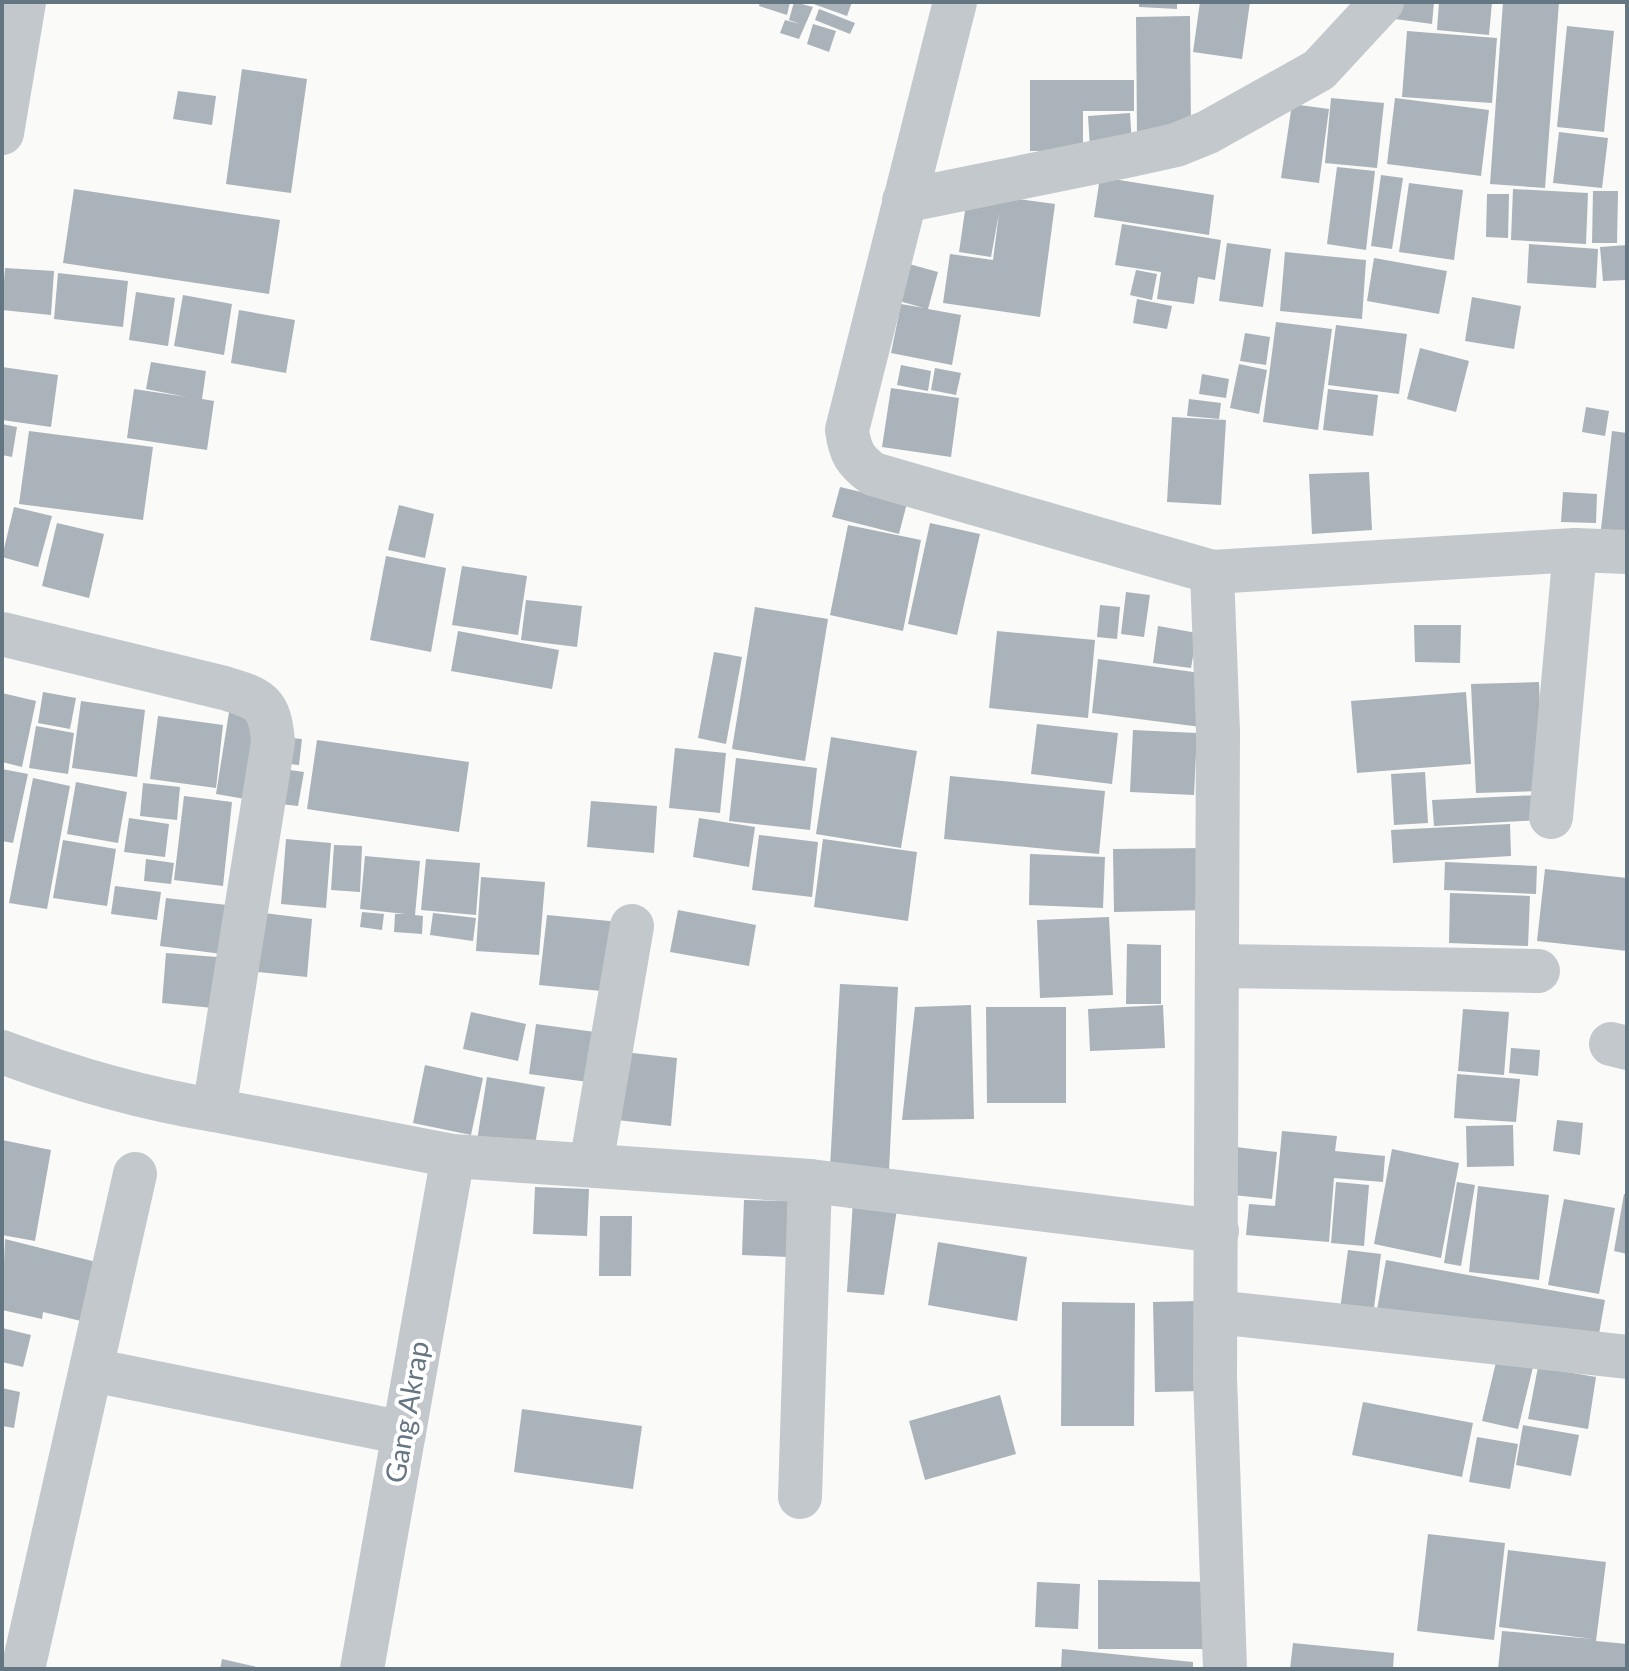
<svg xmlns="http://www.w3.org/2000/svg" width="1629" height="1671" viewBox="0 0 1629 1671" font-family="Lato,sans-serif">
<style>
.building{fill:#aab3b9}
.lines{fill:none;stroke-linecap:round;stroke-linejoin:round}
.minor{stroke:#c3c8cc;stroke-width:44}
.labels{text-anchor:middle;stroke-width:8;stroke-linejoin:round;paint-order:stroke}
.street-label{font-size:28px;fill:#657683;stroke:#fff}
</style>
<rect width="100%" height="100%" fill="#fafaf8"/>
<g class="building">
<polygon points="760,2 790,2 787,15 759,6"/>
<polygon points="794,2 813,7 799,39 780,33 785,20 800,24 789,20"/>
<polygon points="808,2 852,2 847,16"/>
<polygon points="1139,2 1177,2 1177,9 1139,7"/>
<polygon points="1200,2 1250,2 1242,59 1193,52"/>
<polygon points="1397,2 1434,2 1432,24 1395,19"/>
<polygon points="1439,2 1492,2 1489,35 1437,30"/>
<polygon points="1503,2 1559,2 1545,188 1490,184"/>
<polygon points="819,9 855,23 850,34 815,20"/>
<polygon points="1190,16 1191,134 1137,134 1136,17"/>
<polygon points="813,24 836,31 829,52 807,44"/>
<polygon points="1567,26 1614,31 1604,132 1557,127"/>
<polygon points="1407,31 1497,38 1492,103 1402,97"/>
<polygon points="242,69 307,79 291,193 226,184"/>
<polygon points="1030,80 1134,80 1134,111 1083,111 1083,151 1030,151"/>
<polygon points="178,91 216,96 212,125 173,119"/>
<polygon points="1331,98 1384,103 1377,168 1325,163"/>
<polygon points="1395,98 1489,110 1481,176 1387,164"/>
<polygon points="1292,104 1329,109 1319,183 1281,178"/>
<polygon points="1130,113 1132,145 1090,148 1088,116"/>
<polygon points="1559,132 1608,138 1602,188 1553,183"/>
<polygon points="1337,167 1375,171 1366,250 1327,244"/>
<polygon points="1381,175 1403,178 1392,249 1371,246"/>
<polygon points="1100,177 1214,195 1209,235 1094,217"/>
<polygon points="1409,183 1463,190 1454,260 1399,252"/>
<polygon points="74,189 280,220 269,294 63,263"/>
<polygon points="1513,189 1588,193 1586,244 1511,240"/>
<polygon points="1593,191 1618,191 1617,243 1592,243"/>
<polygon points="1487,194 1509,194 1508,238 1486,237"/>
<polygon points="967,197 1002,197 1055,204 1040,317 943,303 950,254 993,260 999,213 991,257 959,252"/>
<polygon points="1122,224 1221,240 1215,280 1198,277 1194,304 1157,299 1161,272 1115,265"/>
<polygon points="1227,243 1271,249 1263,307 1219,301"/>
<polygon points="1529,244 1598,249 1596,288 1527,283"/>
<polygon points="1627,245 1627,280 1603,281 1600,247"/>
<polygon points="1285,252 1366,260 1362,319 1280,311"/>
<polygon points="1374,258 1447,271 1439,314 1367,301"/>
<polygon points="902,262 938,272 928,309 961,315 952,365 891,353 901,304 924,308 892,299"/>
<polygon points="5,268 54,271 51,315 2,310"/>
<polygon points="1136,270 1157,274 1152,300 1130,295"/>
<polygon points="58,273 128,281 123,327 54,319"/>
<polygon points="136,292 175,298 168,346 129,340"/>
<polygon points="183,295 232,304 224,355 174,346"/>
<polygon points="1472,297 1521,306 1514,349 1465,341"/>
<polygon points="1137,299 1172,306 1167,329 1133,323"/>
<polygon points="239,310 295,320 286,373 231,363"/>
<polygon points="1276,322 1332,329 1318,430 1263,422"/>
<polygon points="1336,325 1407,334 1399,394 1328,385"/>
<polygon points="1245,333 1270,337 1266,365 1240,361"/>
<polygon points="1420,348 1469,361 1456,412 1407,399"/>
<polygon points="151,362 206,371 202,399 214,401 207,450 127,438 134,389 187,397 146,389"/>
<polygon points="1239,364 1267,370 1259,414 1230,408"/>
<polygon points="901,365 931,371 928,391 897,385"/>
<polygon points="2,367 58,375 51,427 2,420"/>
<polygon points="935,368 961,373 956,395 931,390"/>
<polygon points="1202,374 1229,379 1226,398 1199,394"/>
<polygon points="891,388 959,398 951,457 882,447"/>
<polygon points="1328,389 1378,395 1373,436 1323,430"/>
<polygon points="1189,399 1221,403 1219,419 1187,416"/>
<polygon points="1586,407 1609,411 1605,436 1582,432"/>
<polygon points="1172,417 1226,420 1221,505 1167,502"/>
<polygon points="2,424 17,427 12,457 2,455"/>
<polygon points="29,431 153,447 143,520 19,504"/>
<polygon points="1612,431 1627,433 1627,532 1601,529"/>
<polygon points="1369,472 1372,530 1312,534 1309,474"/>
<polygon points="840,487 907,503 899,534 832,517"/>
<polygon points="1563,492 1597,494 1596,523 1561,522"/>
<polygon points="399,505 434,514 425,558 388,550"/>
<polygon points="14,507 52,516 38,567 2,557"/>
<polygon points="57,523 104,534 89,598 42,586"/>
<polygon points="930,523 980,534 957,635 908,624"/>
<polygon points="848,525 921,540 903,631 830,615"/>
<polygon points="386,556 446,568 431,652 370,640"/>
<polygon points="462,566 527,576 518,635 452,625"/>
<polygon points="1126,592 1150,595 1144,637 1121,634"/>
<polygon points="526,600 582,606 577,647 521,640"/>
<polygon points="1100,605 1120,607 1117,639 1097,637"/>
<polygon points="755,607 828,619 805,761 732,749"/>
<polygon points="1414,625 1461,625 1460,663 1415,662"/>
<polygon points="1158,626 1197,633 1191,668 1153,663"/>
<polygon points="458,631 559,650 552,689 451,671"/>
<polygon points="997,631 1095,640 1088,718 989,708"/>
<polygon points="714,652 742,657 726,744 698,738"/>
<polygon points="1098,659 1208,674 1201,727 1092,713"/>
<polygon points="1539,682 1543,791 1476,793 1471,684"/>
<polygon points="43,692 76,698 70,729 38,723"/>
<polygon points="1466,692 1471,764 1357,773 1351,701"/>
<polygon points="2,693 36,701 22,767 2,762"/>
<polygon points="81,701 145,710 137,777 72,768"/>
<polygon points="230,706 265,712 251,800 216,794"/>
<polygon points="158,716 223,725 216,788 150,779"/>
<polygon points="1037,724 1118,733 1112,784 1031,774"/>
<polygon points="36,726 74,733 68,774 29,768"/>
<polygon points="1133,730 1197,733 1194,795 1130,792"/>
<polygon points="281,737 302,739 299,765 278,763"/>
<polygon points="831,737 917,751 901,848 816,834"/>
<polygon points="317,740 469,762 459,832 307,809"/>
<polygon points="675,748 726,753 720,813 669,808"/>
<polygon points="736,758 817,768 810,830 729,821"/>
<polygon points="276,768 304,772 298,806 271,803"/>
<polygon points="2,769 28,774 13,843 2,841"/>
<polygon points="1425,772 1428,823 1394,825 1391,774"/>
<polygon points="950,776 1105,791 1099,854 944,839"/>
<polygon points="33,778 70,786 47,909 9,903"/>
<polygon points="76,782 127,792 118,843 67,834"/>
<polygon points="143,783 180,787 177,820 140,816"/>
<polygon points="1538,795 1540,820 1434,826 1432,800"/>
<polygon points="184,796 232,802 223,886 174,880"/>
<polygon points="591,801 657,806 654,853 587,847"/>
<polygon points="129,818 169,824 165,857 124,852"/>
<polygon points="699,818 755,827 749,867 693,857"/>
<polygon points="1510,824 1511,856 1393,863 1391,830"/>
<polygon points="759,835 818,842 812,897 752,890"/>
<polygon points="286,839 331,843 326,908 281,904"/>
<polygon points="823,839 917,852 908,921 814,907"/>
<polygon points="63,840 116,849 107,906 53,898"/>
<polygon points="334,845 362,846 360,892 331,890"/>
<polygon points="1208,848 1209,910 1114,912 1113,849"/>
<polygon points="1030,854 1105,857 1103,908 1029,905"/>
<polygon points="365,856 420,861 415,915 423,916 422,934 394,932 395,914 405,914 360,909"/>
<polygon points="146,859 174,863 171,884 144,881"/>
<polygon points="426,859 480,863 476,915 421,910"/>
<polygon points="1445,862 1537,866 1536,894 1444,890"/>
<polygon points="1545,869 1627,878 1627,951 1537,941"/>
<polygon points="481,877 545,882 539,955 476,951"/>
<polygon points="115,886 161,892 157,920 111,914"/>
<polygon points="1450,893 1530,896 1528,946 1449,943"/>
<polygon points="166,898 227,905 222,954 160,946"/>
<polygon points="678,910 756,925 749,966 670,952"/>
<polygon points="362,912 384,914 382,930 360,927"/>
<polygon points="264,913 312,919 307,977 258,972"/>
<polygon points="433,913 476,918 473,941 430,935"/>
<polygon points="547,915 620,922 612,992 539,985"/>
<polygon points="1109,917 1113,995 1040,998 1037,920"/>
<polygon points="1127,944 1161,945 1161,1004 1126,1004"/>
<polygon points="166,953 217,957 213,1008 162,1003"/>
<polygon points="840,984 898,987 889,1171 830,1168"/>
<polygon points="971,1005 974,1119 902,1120 915,1007"/>
<polygon points="1163,1005 1165,1048 1090,1051 1088,1009"/>
<polygon points="986,1007 1066,1007 1066,1103 987,1103"/>
<polygon points="1463,1009 1509,1012 1504,1075 1458,1071"/>
<polygon points="471,1012 526,1024 518,1061 463,1049"/>
<polygon points="536,1024 595,1032 588,1082 529,1074"/>
<polygon points="1511,1048 1540,1050 1538,1076 1509,1073"/>
<polygon points="624,1052 677,1058 671,1126 617,1120"/>
<polygon points="425,1065 483,1078 471,1135 413,1123"/>
<polygon points="1457,1074 1520,1079 1516,1122 1454,1118"/>
<polygon points="487,1077 545,1087 533,1156 476,1147"/>
<polygon points="1557,1120 1583,1123 1580,1155 1553,1151"/>
<polygon points="1513,1125 1514,1166 1467,1167 1466,1126"/>
<polygon points="1282,1131 1337,1136 1335,1151 1385,1156 1383,1182 1334,1178 1329,1242 1246,1235 1249,1204 1275,1206"/>
<polygon points="2,1140 51,1150 35,1241 2,1235"/>
<polygon points="1228,1146 1277,1152 1272,1199 1223,1194"/>
<polygon points="1392,1149 1459,1163 1441,1258 1374,1244"/>
<polygon points="1336,1182 1369,1185 1364,1246 1331,1243"/>
<polygon points="1457,1182 1475,1185 1461,1266 1444,1263"/>
<polygon points="1478,1186 1549,1195 1539,1280 1469,1272"/>
<polygon points="535,1187 589,1189 587,1236 533,1234"/>
<polygon points="1624,1194 1627,1194 1627,1254 1614,1251"/>
<polygon points="1564,1199 1615,1208 1599,1294 1548,1285"/>
<polygon points="744,1200 790,1201 788,1257 742,1255"/>
<polygon points="853,1201 897,1209 884,1295 847,1292"/>
<polygon points="600,1216 632,1216 631,1276 599,1276"/>
<polygon points="5,1239 112,1266 98,1325 43,1312 42,1319 2,1310"/>
<polygon points="938,1242 1027,1257 1017,1321 928,1305"/>
<polygon points="1348,1250 1381,1254 1373,1315 1340,1310"/>
<polygon points="1386,1260 1605,1300 1596,1351 1377,1310"/>
<polygon points="1201,1301 1203,1391 1155,1392 1153,1302"/>
<polygon points="1062,1302 1135,1303 1134,1426 1061,1426"/>
<polygon points="2,1328 31,1335 23,1367 2,1362"/>
<polygon points="1497,1358 1533,1367 1518,1429 1482,1421"/>
<polygon points="1538,1367 1596,1377 1588,1429 1528,1419"/>
<polygon points="2,1388 20,1392 14,1428 2,1426"/>
<polygon points="1000,1395 1016,1454 925,1480 909,1421"/>
<polygon points="1363,1402 1473,1423 1462,1477 1352,1455"/>
<polygon points="522,1409 642,1426 633,1489 514,1472"/>
<polygon points="1523,1425 1579,1435 1571,1476 1516,1465"/>
<polygon points="1477,1437 1518,1444 1510,1489 1469,1482"/>
<polygon points="1428,1534 1505,1543 1494,1640 1417,1631"/>
<polygon points="1508,1550 1606,1562 1596,1641 1627,1644 1627,1669 1498,1669 1502,1631 1593,1639 1499,1627"/>
<polygon points="1098,1580 1209,1582 1209,1649 1098,1649"/>
<polygon points="1037,1582 1080,1584 1078,1629 1035,1627"/>
<polygon points="1293,1643 1394,1653 1393,1669 1290,1669"/>
<polygon points="1062,1649 1193,1662 1193,1669 1061,1669"/>
<polygon points="222,1659 261,1668 261,1669 220,1669"/>
</g>
<g class="lines">
<g class="minor">
<path d="M955,2L847,430C850,452 855,461 873,474L1212,572"/>
<polyline points="2,133 24,2"/>
<polyline points="904,201 1131,155 1176,145 1208,132 1319,70 1382,2"/>
<path d="M2,634L224,688C260,699 270,702 273,742L214,1110L453,1156L810,1181L1217,1231"/>
<polyline points="1551,817 1575,550"/>
<polyline points="1219,966 1538,971"/>
<polyline points="1611,1044 1627,1048"/>
<path d="M2,1052C72,1078 140,1098 214,1110"/>
<polyline points="591,1165 632,926"/>
<polyline points="1216,1312 1627,1357"/>
<polyline points="92,1370 404,1433"/>
<polyline points="800,1497 810,1181"/>
<polyline points="23,1669 135,1174"/>
<polyline points="362,1669 453,1156"/>
<polyline points="1225,1669 1215,1377 1218,732 1212,572 1575,550 1627,552"/>
</g>
</g>
<g class="labels">
<g class="street-label">
<text transform="translate(407 1412) rotate(-80)" y="10">Gang Akrap</text>
</g>
</g>
<rect width="1629" height="1671" fill="none" stroke="#657683" stroke-width="8"/>
</svg>
